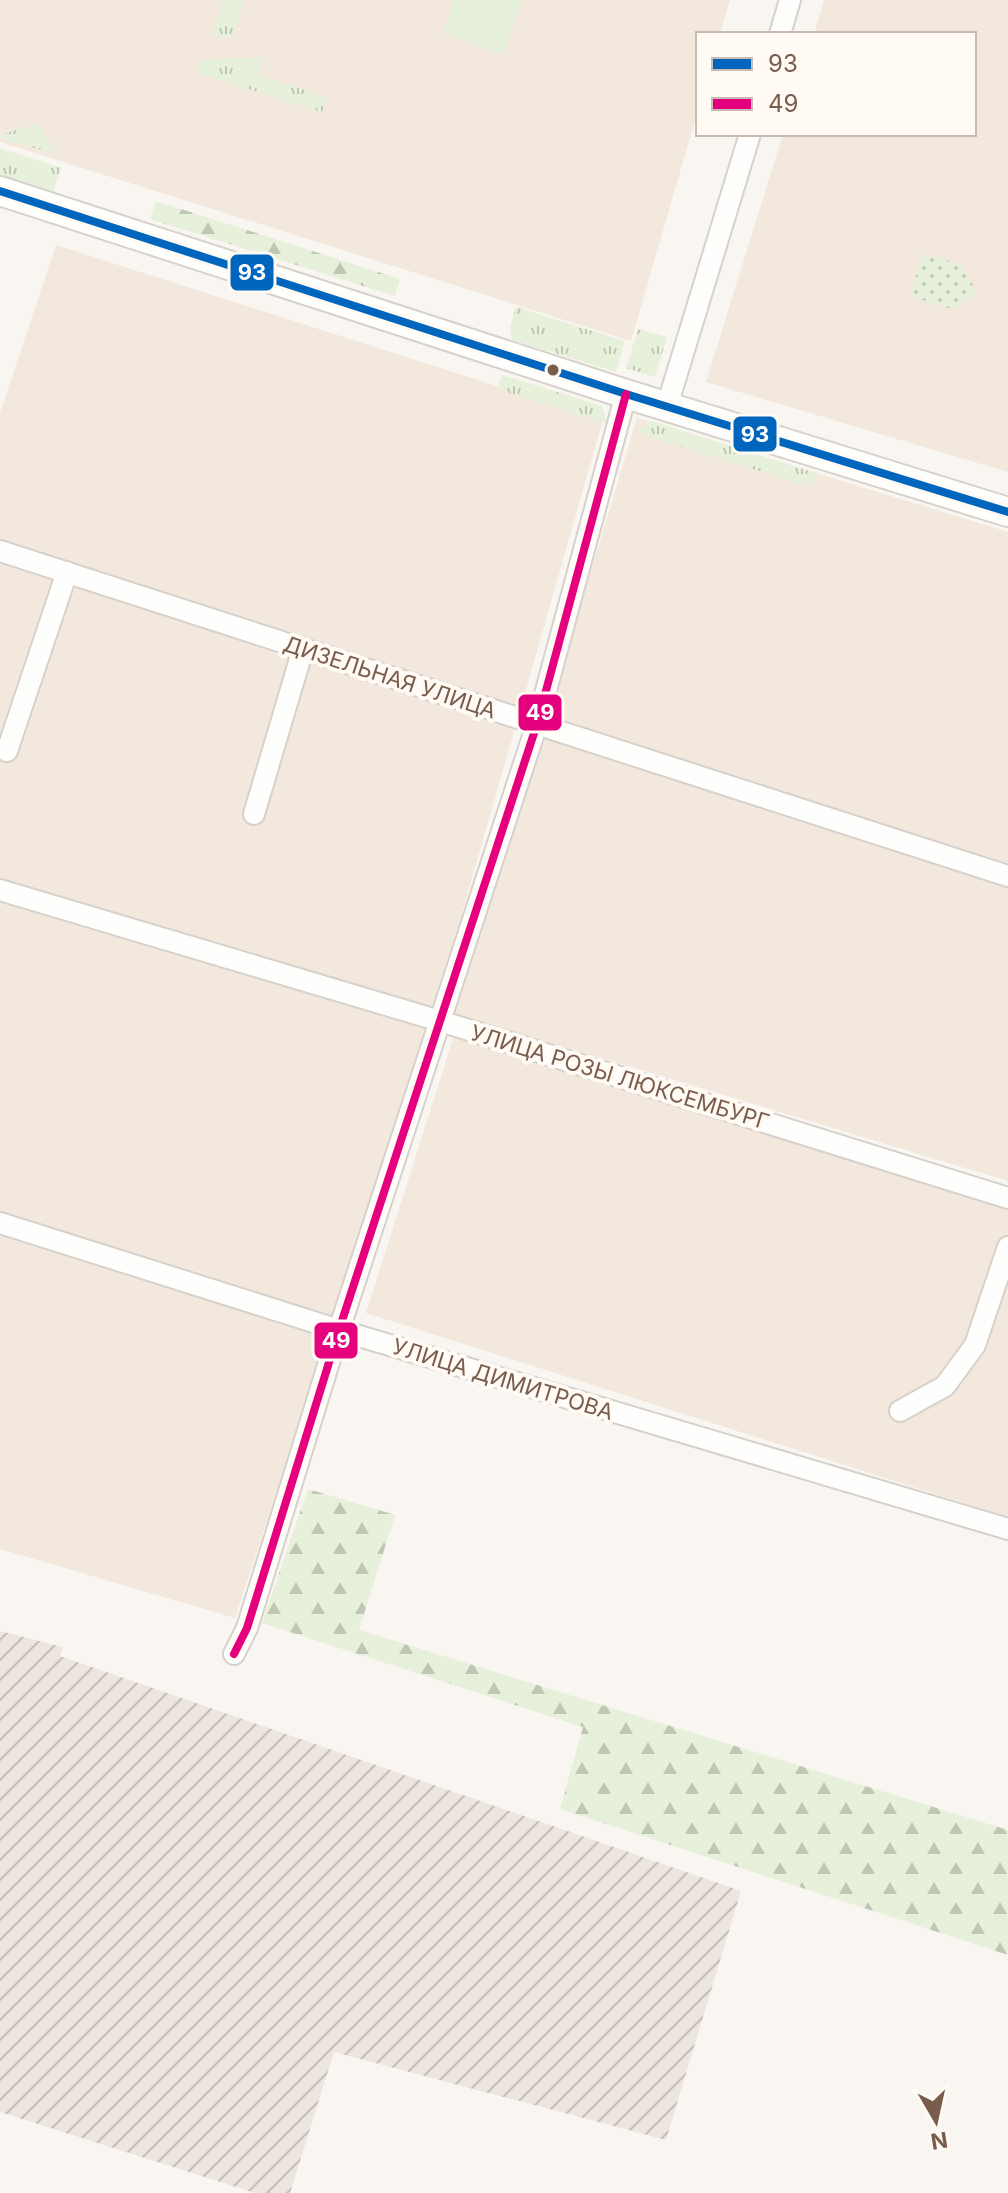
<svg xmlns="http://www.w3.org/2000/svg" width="1008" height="2193" viewBox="0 0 1008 2193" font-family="Inter,sans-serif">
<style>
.residential{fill:#f2e8de}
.industrial{fill:url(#industrial-furrows)}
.grass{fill:url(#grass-tufts)}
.forest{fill:url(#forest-firs)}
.park{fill:url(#park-dots)}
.garden{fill:#e7f0db}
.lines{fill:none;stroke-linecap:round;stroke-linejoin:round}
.minor-casing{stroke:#d7d1cb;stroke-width:24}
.secondary-casing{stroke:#d9d2cb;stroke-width:32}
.minor{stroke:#fefefd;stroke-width:20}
.secondary{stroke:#fefefd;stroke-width:28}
.bus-1-casing{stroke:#fffaf3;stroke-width:14}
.bus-2-casing{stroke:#fffaf3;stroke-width:14}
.bus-1{stroke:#0065bd;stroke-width:8}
.bus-2{stroke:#e5007d;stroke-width:8}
.bus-dot{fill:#7a5c4d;stroke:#fffaf3;stroke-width:3}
.labels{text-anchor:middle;stroke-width:8;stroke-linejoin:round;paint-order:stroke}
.street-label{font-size:22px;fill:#7a5c4d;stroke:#fffaf3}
.line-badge{stroke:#fffaf3;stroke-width:3}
.badge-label{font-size:22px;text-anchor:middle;font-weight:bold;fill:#fff}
</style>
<defs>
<pattern id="industrial-furrows" width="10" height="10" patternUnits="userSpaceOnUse" patternTransform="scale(2)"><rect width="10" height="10" fill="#ede5e0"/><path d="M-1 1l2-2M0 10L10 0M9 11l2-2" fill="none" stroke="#c5bdb8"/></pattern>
<pattern id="grass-tufts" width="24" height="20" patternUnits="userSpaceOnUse" patternTransform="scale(2)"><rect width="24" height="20" fill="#e7f0db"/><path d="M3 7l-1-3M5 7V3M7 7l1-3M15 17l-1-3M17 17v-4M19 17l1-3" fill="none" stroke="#c0c6b4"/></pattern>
<pattern id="forest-firs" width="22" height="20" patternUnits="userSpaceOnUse" patternTransform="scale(2)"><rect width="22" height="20" fill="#e7f0db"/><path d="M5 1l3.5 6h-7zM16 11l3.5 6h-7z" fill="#c0c6b4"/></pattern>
<pattern id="park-dots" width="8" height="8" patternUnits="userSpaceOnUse" patternTransform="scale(2)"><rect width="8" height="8" fill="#e7f0db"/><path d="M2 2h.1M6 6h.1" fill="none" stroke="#c0c6b4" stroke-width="1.8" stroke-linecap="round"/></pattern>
</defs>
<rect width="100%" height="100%" fill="#f9f5f0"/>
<g class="residential">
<polygon points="0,0 730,0 720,34 698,34 698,110 631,341 0,142"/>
<polygon points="824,0 1008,0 1008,472 706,382 783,134 974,134 974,34 814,34"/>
<polygon points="56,245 603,420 434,1011 235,1618 0,1549 0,413"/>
<polygon points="637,418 1008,532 1008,864 547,718"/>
<polygon points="544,738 1008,885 1008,1181 450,1012"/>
<polygon points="455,1033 1008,1206 1008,1517 366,1313"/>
</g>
<polygon class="industrial" points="0,1631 63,1647 60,1656 741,1891 666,2140 334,2052 290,2193 255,2193 0,2112"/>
<g class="grass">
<polygon points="223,0 245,0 232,37 211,36"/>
<polygon points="264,57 258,75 327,97 322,112 197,73 201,60"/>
<polygon points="39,123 56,154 0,138 0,135"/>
<polygon points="0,148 61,168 50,201 0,185"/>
<polygon points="516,307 625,341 616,372 512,340 510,327"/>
<polygon points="638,329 667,337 655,377 626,368"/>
<polygon points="502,375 602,406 607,423 497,389"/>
<polygon points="652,421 818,474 815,484 803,481 801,484 635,432"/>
</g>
<g class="forest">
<polygon points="156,201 400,279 395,296 150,219"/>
<polygon points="308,1489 395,1515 359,1630 1008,1830 1008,1955 560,1809 583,1727 262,1623"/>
</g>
<polygon class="park" points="923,253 962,265 976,291 955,310 910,296"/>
<polygon class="garden" points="454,0 522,0 503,54 443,33"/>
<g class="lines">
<defs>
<g id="minor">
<polyline points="780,34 790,0"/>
<polyline points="667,406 750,134"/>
<polyline points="0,551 1008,876"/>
<polyline points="7,751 67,572"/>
<polyline points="254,814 303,649"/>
<polyline points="0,890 440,1021 1008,1198"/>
<polyline points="0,1223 339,1330 1008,1529"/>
<polyline points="900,1411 945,1386 975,1345 1008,1247"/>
<polyline points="234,1654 247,1628 339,1330 537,724 626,394"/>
</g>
<polyline id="secondary" points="0,191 626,394 1008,512"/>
</defs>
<use href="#minor" class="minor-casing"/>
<use href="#secondary" class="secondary-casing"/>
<use href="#minor" class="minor"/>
<use href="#secondary" class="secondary"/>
<defs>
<polyline id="bus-1" points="0,191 626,394 1008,512"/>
<polyline id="bus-2" points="234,1654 247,1628 339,1330 537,724 626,394"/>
</defs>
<use href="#bus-1" class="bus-1-casing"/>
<use href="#bus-2" class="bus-2-casing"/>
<use href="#bus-1" class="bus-1"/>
<use href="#bus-2" class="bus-2"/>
</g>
<circle class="bus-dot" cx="553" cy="370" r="7"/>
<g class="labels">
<g class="street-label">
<text transform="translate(390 677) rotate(18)" y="8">ДИЗЕЛЬНАЯ УЛИЦА</text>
<text transform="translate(620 1077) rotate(17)" y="8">УЛИЦА РОЗЫ ЛЮКСЕМБУРГ</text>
<text transform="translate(503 1379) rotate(17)" y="8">УЛИЦА ДИМИТРОВА</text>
</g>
</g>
<g class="line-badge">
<rect x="229" y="253" width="46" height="39" rx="8" fill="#0065bd"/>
<rect x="732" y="415" width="46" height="38" rx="8" fill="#0065bd"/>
<rect x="517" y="693" width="46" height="39" rx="8" fill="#e5007d"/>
<rect x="313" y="1321" width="46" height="39" rx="8" fill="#e5007d"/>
</g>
<g class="badge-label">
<text x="252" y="280">93</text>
<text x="755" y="442">93</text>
<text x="540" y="720">49</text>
<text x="336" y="1348">49</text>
</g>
<rect x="696" y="32" width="280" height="104" fill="#fffaf3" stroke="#cabbb1" stroke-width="2"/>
<rect x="712" y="58" width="40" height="12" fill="#0065bd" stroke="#cabbb1" stroke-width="2"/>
<text x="768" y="72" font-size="24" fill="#7a5c4d">93</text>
<rect x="712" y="98" width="40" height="12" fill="#e5007d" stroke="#cabbb1" stroke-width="2"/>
<text x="768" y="112" font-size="24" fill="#7a5c4d">49</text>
<g transform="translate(936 2121) rotate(171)" stroke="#fffaf3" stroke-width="6" paint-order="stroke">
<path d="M0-6L14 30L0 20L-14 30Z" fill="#7a5c4d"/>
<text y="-12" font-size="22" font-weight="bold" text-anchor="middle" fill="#7a5c4d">N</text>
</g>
</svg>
